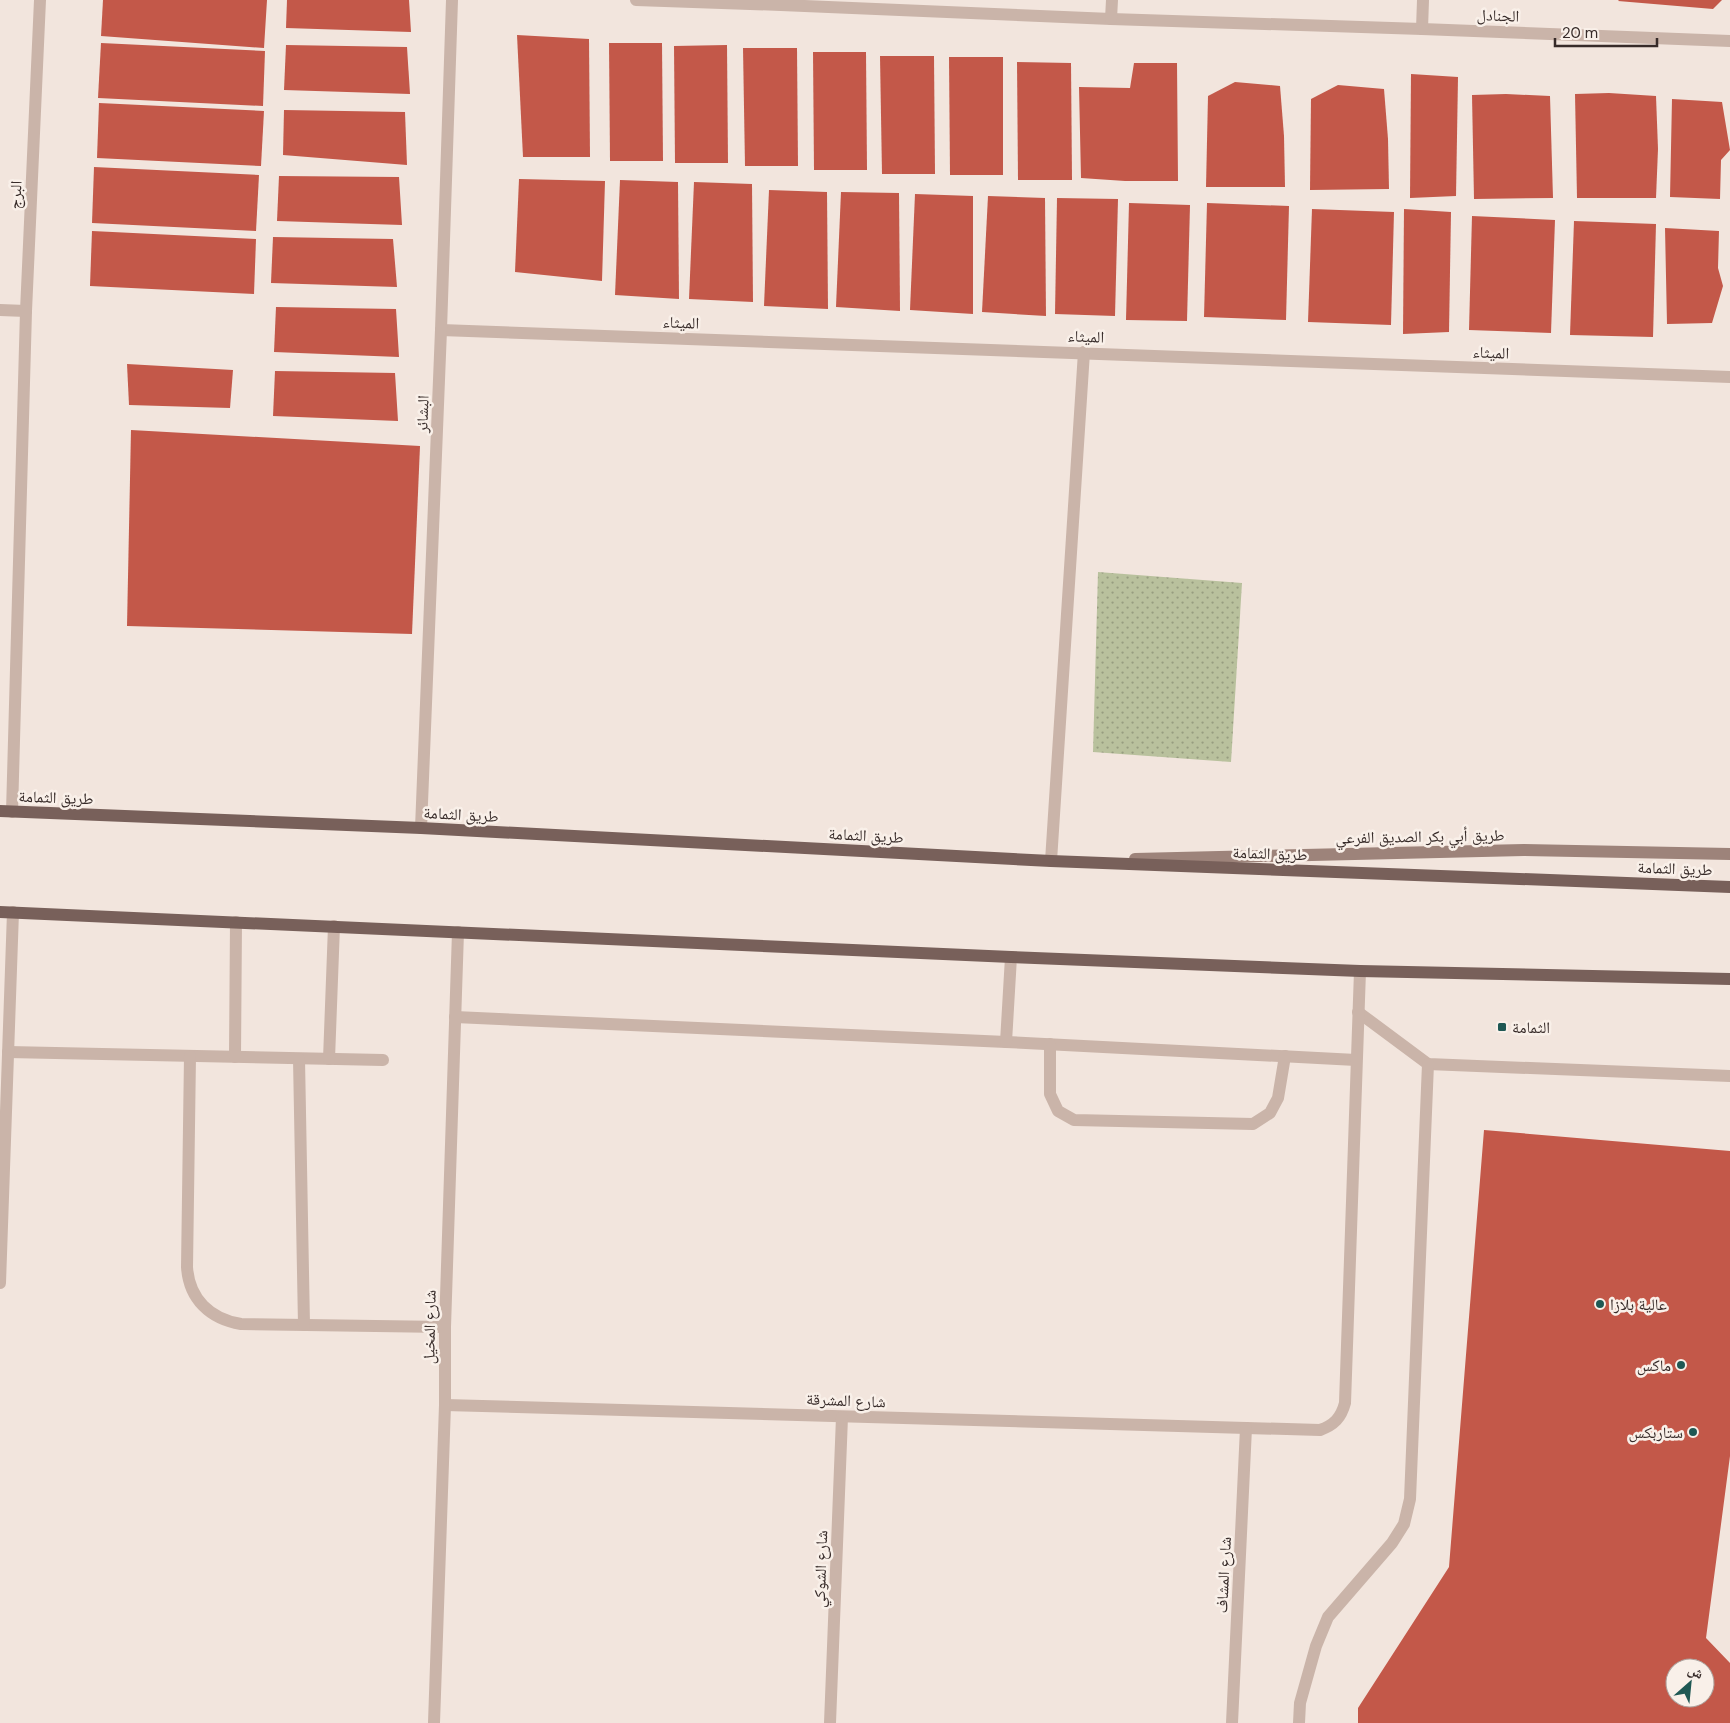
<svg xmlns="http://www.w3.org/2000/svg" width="1730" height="1723" viewBox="0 0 1730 1723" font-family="'DM Sans','Noto Naskh Arabic',sans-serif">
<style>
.green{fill:url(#green-dots)}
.building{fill:#c35849;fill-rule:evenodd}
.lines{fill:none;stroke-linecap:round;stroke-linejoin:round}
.lane{stroke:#cab4a9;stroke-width:12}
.street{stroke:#cab4a9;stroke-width:12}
.secondary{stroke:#9d837a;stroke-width:12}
.primary{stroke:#78605a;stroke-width:12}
.poi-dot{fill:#1f5854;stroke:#f9f0e9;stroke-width:2}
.labels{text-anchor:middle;stroke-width:5;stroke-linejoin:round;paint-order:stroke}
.street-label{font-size:16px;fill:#372b29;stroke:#f9f0e9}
.poi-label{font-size:16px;fill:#372b29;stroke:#f9f0e9;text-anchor:start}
</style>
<defs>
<pattern id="green-dots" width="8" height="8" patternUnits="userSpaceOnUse" patternTransform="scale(1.25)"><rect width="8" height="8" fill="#b9c19d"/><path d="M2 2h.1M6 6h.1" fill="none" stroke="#979d80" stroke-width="1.8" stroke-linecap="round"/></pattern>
</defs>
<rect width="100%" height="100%" fill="#f2e5dd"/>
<polygon class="green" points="1098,572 1242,583 1231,762 1093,752"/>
<g class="building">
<polygon points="103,0 267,0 264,48 101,36"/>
<polygon points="287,0 409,0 411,32 286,28"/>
<polygon points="1619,0 1722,0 1713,9 1618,1"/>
<polygon points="517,35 589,39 590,157 523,157"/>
<polygon points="101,43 265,51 263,106 98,98"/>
<polygon points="609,43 662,43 663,161 610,161"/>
<polygon points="286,45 407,47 410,94 284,90"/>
<polygon points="727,45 728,163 675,163 674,46"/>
<polygon points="743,48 797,48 798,166 745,166"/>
<polygon points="813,52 866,52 867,170 814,170"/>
<polygon points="880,56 934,56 935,174 882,174"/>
<polygon points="949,57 1003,57 1003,175 950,175"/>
<polygon points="1017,62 1071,63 1072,180 1018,180"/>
<polygon points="1134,63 1177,63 1178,181 1125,181 1081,178 1079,87 1130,88"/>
<polygon points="1411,74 1458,77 1456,196 1410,198"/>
<polygon points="1235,82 1280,86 1284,136 1285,187 1206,187 1208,96"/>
<polygon points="1338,85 1384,89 1388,139 1389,189 1310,190 1311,99"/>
<polygon points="1609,93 1656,96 1658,149 1656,198 1577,198 1575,94"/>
<polygon points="1506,94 1550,96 1553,198 1474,199 1472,95"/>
<polygon points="1672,99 1722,102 1730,150 1721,160 1720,199 1670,197"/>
<polygon points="99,103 264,111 261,166 97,158"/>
<polygon points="284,110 405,112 407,165 283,155"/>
<polygon points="94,167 259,175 256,231 92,223"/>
<polygon points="279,176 399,177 402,225 277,221"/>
<polygon points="519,179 605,181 602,281 515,272"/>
<polygon points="620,180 678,182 679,299 615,295"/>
<polygon points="694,182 752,184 753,302 689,299"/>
<polygon points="769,190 827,192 828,309 764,306"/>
<polygon points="841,192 899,193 900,311 836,307"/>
<polygon points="915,194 973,196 973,314 910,310"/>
<polygon points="988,196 1045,198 1046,316 982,312"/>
<polygon points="1057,198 1118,199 1115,316 1055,314"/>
<polygon points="1129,203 1190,205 1187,321 1126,320"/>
<polygon points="1207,203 1289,206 1286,320 1204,317"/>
<polygon points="1312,209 1394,212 1391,325 1308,322"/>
<polygon points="1404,209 1451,212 1449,332 1403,334"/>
<polygon points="1472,216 1555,220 1551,333 1469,330"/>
<polygon points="1574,221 1656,224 1653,337 1570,335"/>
<polygon points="1665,228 1719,231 1718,268 1723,286 1712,323 1667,324"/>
<polygon points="92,231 256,239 254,294 90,286"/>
<polygon points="273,237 393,239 397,287 271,283"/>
<polygon points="276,307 396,309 399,357 274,352"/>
<polygon points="127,364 233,370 230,408 129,405"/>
<polygon points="275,371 395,373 398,421 273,416"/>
<polygon points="131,430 420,446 412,634 127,626"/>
<path d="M1484,1130L1730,1151V1456L1706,1638L1730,1663V1723H1358V1708L1449,1567ZM1675,1668H1705V1698H1675Z"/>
</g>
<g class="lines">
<g class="lane">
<polyline points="1358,1012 1428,1064 1730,1076"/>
<polyline points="455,1017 1006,1042 1356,1060"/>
<polyline points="1006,1042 1011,957"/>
<polyline points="1050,1044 1050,1094 1058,1111 1074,1120 1253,1124 1270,1113 1278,1098 1285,1056"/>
<polyline points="8,1052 383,1060"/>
<path d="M190,1056L187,1267C189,1299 210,1319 241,1324L445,1327"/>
<polyline points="235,1057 236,922"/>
<polyline points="299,1059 304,1325"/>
<polyline points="329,1059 334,926"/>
<polyline points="1299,1723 1300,1703 1316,1646 1328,1617 1392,1543 1404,1524 1410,1499 1428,1064"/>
</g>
<g class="street">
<polyline points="636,0 781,5 1111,19 1422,29 1730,41"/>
<polyline points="1111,19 1112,0"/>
<polyline points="1422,29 1423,0"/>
<polyline points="0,310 26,311"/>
<polyline points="441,330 1730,377"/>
<polyline points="12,812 26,311 40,0"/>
<polyline points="421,828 441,330 452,0"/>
<polyline points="1051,861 1084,352"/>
<polyline points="0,1283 13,912"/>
<path d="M445,1405L1320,1430C1334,1425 1341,1418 1345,1403L1360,971"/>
<polyline points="434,1723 445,1405 445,1327 458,932"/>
<polyline points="830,1723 842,1417"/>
<polyline points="1232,1723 1246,1428"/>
</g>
<polyline class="secondary" points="1135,859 1524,850 1730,854"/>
<g class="primary">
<polyline points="0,811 421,828 1051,861 1730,887"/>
<polyline points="0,912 1011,957 1360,971 1730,979"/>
</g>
</g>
<g class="poi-dot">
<rect x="1497" y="1022" width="10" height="10" rx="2.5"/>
<circle cx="1600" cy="1304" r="5"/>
<circle cx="1681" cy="1365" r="5"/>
<circle cx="1693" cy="1432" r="5"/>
</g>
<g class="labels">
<g class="street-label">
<text transform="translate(1498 15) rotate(2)" y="6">الجنادل</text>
<text transform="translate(15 195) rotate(-87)" y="6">البرج</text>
<text transform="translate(681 322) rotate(2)" y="6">الميثاء</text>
<text transform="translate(1086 336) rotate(2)" y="6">الميثاء</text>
<text transform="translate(1491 352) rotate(2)" y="6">الميثاء</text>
<text transform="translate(422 414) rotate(-88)" y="6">البشائر</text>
<text transform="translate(56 797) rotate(2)" y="6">طريق الثمامة</text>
<text transform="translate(461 814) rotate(3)" y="6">طريق الثمامة</text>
<text transform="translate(866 835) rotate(3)" y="6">طريق الثمامة</text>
<text transform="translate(1420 836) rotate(-1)" y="6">طريق أبي بكر الصديق الفرعي</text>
<text transform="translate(1270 853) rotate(2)" y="6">طريق الثمامة</text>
<text transform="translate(1675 868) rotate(2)" y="6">طريق الثمامة</text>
<text transform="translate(429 1327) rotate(-89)" y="6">شارع المخيل</text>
<text transform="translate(846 1400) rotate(2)" y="6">شارع المشرقة</text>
<text transform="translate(820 1569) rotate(-88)" y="6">شارع الشوكي</text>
<text transform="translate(1223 1575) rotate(-87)" y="6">شارع المشاف</text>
</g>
<g class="poi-label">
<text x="1512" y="1033">الثمامة</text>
<text x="1610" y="1310">عالية بلازا</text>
<text x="1671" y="1371" text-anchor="end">ماكس</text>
<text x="1683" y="1438" text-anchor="end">ستاربكس</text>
</g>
</g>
<g transform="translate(1690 1683) rotate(27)"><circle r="24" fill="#f9f0e9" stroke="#aba19c"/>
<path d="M0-4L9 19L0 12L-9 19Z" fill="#1f5854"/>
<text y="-8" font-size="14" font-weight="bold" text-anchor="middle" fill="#372b29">ش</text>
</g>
<path d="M1555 38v8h102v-8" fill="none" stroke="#372b29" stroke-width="2.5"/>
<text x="1562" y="38" font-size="15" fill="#372b29" stroke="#f9f0e9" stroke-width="4" paint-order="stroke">20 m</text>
</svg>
